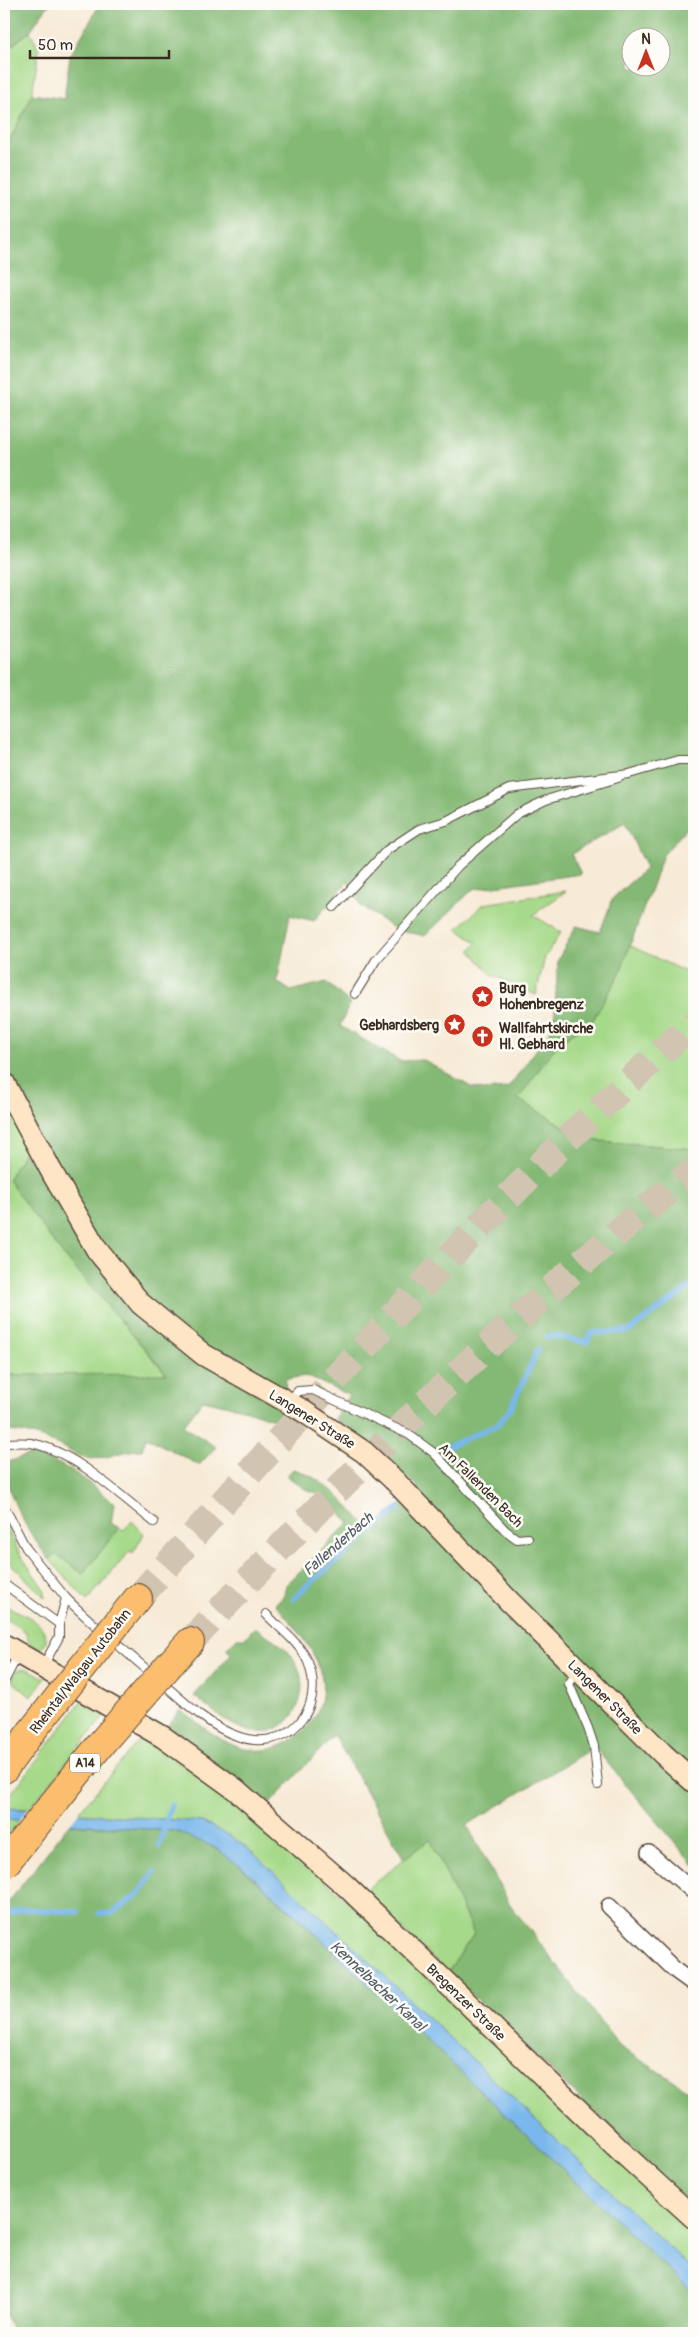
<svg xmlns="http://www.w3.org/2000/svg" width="698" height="2337" viewBox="0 0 698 2337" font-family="Pangolin,sans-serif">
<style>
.green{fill:#a6d989;stroke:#708254}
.forest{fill:#84b975;stroke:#60724a;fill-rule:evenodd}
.water{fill:#79b7ec;stroke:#5a7085}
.pier{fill:#f7ead6}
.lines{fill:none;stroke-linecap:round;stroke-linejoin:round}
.stream{stroke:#79b7ec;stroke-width:5.5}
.motorway-tunnel{stroke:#d1c4b1;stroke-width:28;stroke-dasharray:28 14;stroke-linecap:butt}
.service-casing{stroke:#57473a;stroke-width:10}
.minor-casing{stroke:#57473a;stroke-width:18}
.secondary-casing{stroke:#57473a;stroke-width:24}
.motorway-casing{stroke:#57473a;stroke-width:30}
.service{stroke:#fff;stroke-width:8}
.minor{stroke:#fff;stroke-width:15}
.secondary{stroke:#fde5c5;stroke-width:21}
.motorway{stroke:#fbbd6e;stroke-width:28}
.secondary-bridge-casing{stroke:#57473a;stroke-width:24;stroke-linecap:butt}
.motorway-bridge-casing{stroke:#57473a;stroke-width:30;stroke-linecap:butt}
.secondary-bridge{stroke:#fde5c5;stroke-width:21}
.motorway-bridge{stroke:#fbbd6e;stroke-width:28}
.labels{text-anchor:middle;stroke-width:5;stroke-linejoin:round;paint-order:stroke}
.shield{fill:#fdfcf7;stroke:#75695f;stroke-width:1}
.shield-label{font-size:12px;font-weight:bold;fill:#3b2a1e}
.poi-label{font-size:14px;font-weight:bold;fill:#3b2a1e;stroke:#fdfcf7;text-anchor:start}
.street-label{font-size:14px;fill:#3b2a1e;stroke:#fdfcf7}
.water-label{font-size:15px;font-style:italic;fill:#515b66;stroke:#fdfcf7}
</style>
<rect width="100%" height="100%" fill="#fdfcf7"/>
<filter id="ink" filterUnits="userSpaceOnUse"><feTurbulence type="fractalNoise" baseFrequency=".02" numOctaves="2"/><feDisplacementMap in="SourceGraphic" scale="10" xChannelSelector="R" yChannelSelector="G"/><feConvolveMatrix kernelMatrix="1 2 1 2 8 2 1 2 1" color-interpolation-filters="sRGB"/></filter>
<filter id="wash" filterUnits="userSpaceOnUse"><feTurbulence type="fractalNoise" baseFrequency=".0096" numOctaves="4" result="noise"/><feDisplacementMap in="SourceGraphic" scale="20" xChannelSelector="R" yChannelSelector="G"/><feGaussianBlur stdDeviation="1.12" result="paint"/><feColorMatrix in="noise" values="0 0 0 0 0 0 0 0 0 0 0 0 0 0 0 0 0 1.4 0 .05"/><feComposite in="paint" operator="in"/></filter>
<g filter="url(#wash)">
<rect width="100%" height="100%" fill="#f7ead6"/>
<g class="green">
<polygon points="30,31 39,49 32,94 4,153 4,52"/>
<polygon points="566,891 533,915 561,932 545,957 536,995 492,975 470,950 477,943 457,929 484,904"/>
<polygon points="629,945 694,976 694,1149 587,1140 517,1099 559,1042 593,1019 620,973"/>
<polygon points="4,1090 30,1142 8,1180 61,1252 167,1375 4,1375"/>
<polygon points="132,1521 144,1534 133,1553 130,1551 87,1601 49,1559 56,1554 83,1574 119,1528 124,1530"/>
<polygon points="4,1523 20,1554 45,1591 45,1598 10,1563 4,1560 4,1550 7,1543 4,1542"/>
<path d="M4,1605C20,1613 47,1621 46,1642L41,1650L29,1643L26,1632L4,1618Z"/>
<polygon points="22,1669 28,1669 45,1678 31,1697 12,1681 15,1672"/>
<polygon points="83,1699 107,1713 29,1809 4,1808 4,1803"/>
<polygon points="143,1736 235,1802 347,1900 694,2231 694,2271 369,1961 240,1843 202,1822 78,1813"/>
<polygon points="4,1819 20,1820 4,1840"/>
<polygon points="430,1838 474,1934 448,1972 362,1893"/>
</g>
<g class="forest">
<polygon points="13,4 49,4 30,31 4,52 4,9 6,11"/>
<path d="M100,4H694V820L663,855L620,973L593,1020L559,1042L518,1099L587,1140L694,1149V1865L594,1747L467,1825L509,1903L620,2047L694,2094V2207L448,1972L474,1934L430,1839L404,1859L334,1735L266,1808L167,1727L180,1710C199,1723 216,1739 238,1747C284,1763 335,1718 320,1670C311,1643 293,1625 275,1604L284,1595L286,1585L350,1522L317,1493L305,1489L287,1476L293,1469C329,1479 350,1510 375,1534L418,1487L360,1436L334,1419L349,1395L306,1376L285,1379L288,1424L247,1410L203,1400L183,1426L216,1447L199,1465L146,1437L142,1450C122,1449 104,1462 84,1458C77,1456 70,1451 63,1447C44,1438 26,1431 4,1431V1375L167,1374L61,1252L8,1180L30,1142L4,1090V153L32,94L64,99L70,56ZM630,38H660V68H630ZM625,823L646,868L613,898L600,932L576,926L558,960L554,1026L508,1088L483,1090L471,1087L424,1060L400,1061L340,1026L350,1003L326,982L291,991L277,982L290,915L314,921L348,881L361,906L395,929L425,936L473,889L581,874L571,854Z"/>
<path d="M29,1455C63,1459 89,1483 114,1503L111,1523L119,1528L83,1574L56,1554L49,1559C32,1538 0,1489 8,1462Z"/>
<path d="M255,1627C268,1637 284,1644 293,1658C317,1693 289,1744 245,1730C226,1724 210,1708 194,1696L231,1654L226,1649L237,1638H245Z"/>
<polygon points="69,1824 175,1831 202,1841 228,1856 303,1922 694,2294 694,2333 13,2333 4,2310 4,1908"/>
</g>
<polygon class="water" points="4,1808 202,1822 232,1837 252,1852 369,1961 694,2271 694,2294 303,1922 244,1869 214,1847 175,1831 4,1819"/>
<polygon class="pier" points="30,1807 80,1811 68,1826 18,1822"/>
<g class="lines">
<g class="stream">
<polyline points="547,1337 553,1336 587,1342 591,1333 629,1331 694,1284"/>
<polyline points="443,1449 498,1424 511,1408 538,1349"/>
<polyline points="294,1599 301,1591 399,1508"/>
<polyline points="166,1819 171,1805"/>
<polyline points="159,1846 164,1828"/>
<polyline points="99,1913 111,1914 139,1894 154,1872"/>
<polyline points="4,1915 23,1909 78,1912"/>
</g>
</g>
</g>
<g filter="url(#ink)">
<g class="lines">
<g class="motorway-tunnel">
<path d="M138,1598C315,1399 493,1198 694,1023"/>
<path d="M190,1642C347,1475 512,1313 694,1171"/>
</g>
<defs>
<g id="service">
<polyline points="334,907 387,850 419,829 446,821 509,789 629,774 678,760 694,760"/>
<polyline points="355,994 376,960 458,866 517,814 546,800 618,778"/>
<polyline points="288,1401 298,1391 313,1390 408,1434 434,1453 505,1530 517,1539 528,1538"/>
<path d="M4,1443C13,1443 22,1442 31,1443C76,1452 119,1495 154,1522"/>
<polyline points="4,1506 26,1548 66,1598 59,1624"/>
<polyline points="4,1584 59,1624 59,1637 43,1666"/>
<path d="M66,1598C93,1625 123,1649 152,1674C176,1694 207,1726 237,1736C286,1754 327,1711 308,1662C300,1643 280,1629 266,1614"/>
<polyline points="577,1671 569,1684 588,1728 594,1746 598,1785"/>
<polyline points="4,1682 18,1655"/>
</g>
<g id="minor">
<polyline points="649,1853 694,1892"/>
<polyline points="609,1906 676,1971 694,1984"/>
</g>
<g id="secondary">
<polyline points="4,1083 54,1176 97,1250 141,1304 204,1355 300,1409"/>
<polyline points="395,1481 509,1601 663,1754 694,1782"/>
<polyline points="4,1645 163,1737 235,1789 346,1886 625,2155 694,2218"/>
</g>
<g id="motorway">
<polyline points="119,1621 138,1598"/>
<polyline points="170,1664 190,1642"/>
<polyline points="4,1769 31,1732"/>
</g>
</defs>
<use href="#service" class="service-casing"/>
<use href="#minor" class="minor-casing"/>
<use href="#secondary" class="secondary-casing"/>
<use href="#motorway" class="motorway-casing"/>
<use href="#service" class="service"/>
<use href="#minor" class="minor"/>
<use href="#secondary" class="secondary"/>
<use href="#motorway" class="motorway"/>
<defs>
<polyline id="secondary-bridge" points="300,1409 364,1452 395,1481"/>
<g id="motorway-bridge">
<polyline points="31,1732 119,1621"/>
<polyline points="4,1865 104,1740 170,1664"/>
</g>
</defs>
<use href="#secondary-bridge" class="secondary-bridge-casing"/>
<use href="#motorway-bridge" class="motorway-bridge-casing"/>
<use href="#secondary-bridge" class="secondary-bridge"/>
<use href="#motorway-bridge" class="motorway-bridge"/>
</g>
</g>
<defs>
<symbol id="sight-disc" viewBox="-11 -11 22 22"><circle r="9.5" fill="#c8321e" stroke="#fdfcf7"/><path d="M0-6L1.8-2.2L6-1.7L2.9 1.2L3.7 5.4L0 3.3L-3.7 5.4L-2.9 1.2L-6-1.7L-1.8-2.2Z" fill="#fff"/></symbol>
<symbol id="church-disc" viewBox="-11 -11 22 22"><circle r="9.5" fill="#c8321e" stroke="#fdfcf7"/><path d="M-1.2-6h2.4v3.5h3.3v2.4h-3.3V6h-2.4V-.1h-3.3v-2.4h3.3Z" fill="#fff"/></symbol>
</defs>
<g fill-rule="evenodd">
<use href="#sight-disc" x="470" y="984" width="25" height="25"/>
<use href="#sight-disc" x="442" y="1012" width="25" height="25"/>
<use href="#church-disc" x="470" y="1024" width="25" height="25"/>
</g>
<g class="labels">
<rect class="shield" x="70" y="1753.5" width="30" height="19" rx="4"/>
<g class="shield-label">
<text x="85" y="1767">A14</text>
</g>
<g class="poi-label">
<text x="499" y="993">Burg<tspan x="499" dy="16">Hohenbregenz</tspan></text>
<text x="439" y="1030" text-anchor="end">Gebhardsberg</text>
<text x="499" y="1033">Wallfahrtskirche<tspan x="499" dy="16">Hl. Gebhard</tspan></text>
</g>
<g class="street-label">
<text transform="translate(312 1419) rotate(32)" y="5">Langener Straße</text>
<text transform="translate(481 1485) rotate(45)" y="5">Am Fallenden Bach</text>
<text transform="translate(80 1671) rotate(-52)" y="5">Rheintal/Walgau Autobahn</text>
<text transform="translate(605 1697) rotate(45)" y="5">Langener Straße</text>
<text transform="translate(466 2002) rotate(44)" y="5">Bregenzer Straße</text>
</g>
<g class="water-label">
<text transform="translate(338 1544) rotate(-41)" y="5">Fallenderbach</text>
<text transform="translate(378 1986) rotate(43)" y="5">Kennelbacher Kanal</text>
</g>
</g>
<rect width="698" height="2337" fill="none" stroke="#fdfcf7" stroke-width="20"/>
<g transform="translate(646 52)"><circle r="24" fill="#fdfcf7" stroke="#afa8a0"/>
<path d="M0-4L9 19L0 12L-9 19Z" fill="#c8321e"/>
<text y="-8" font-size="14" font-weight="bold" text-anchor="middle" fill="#3b2a1e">N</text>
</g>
<path d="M30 50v8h139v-8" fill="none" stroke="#3b2a1e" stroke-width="2.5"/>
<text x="38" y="50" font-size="15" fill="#3b2a1e" stroke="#fdfcf7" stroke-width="4" paint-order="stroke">50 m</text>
</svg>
